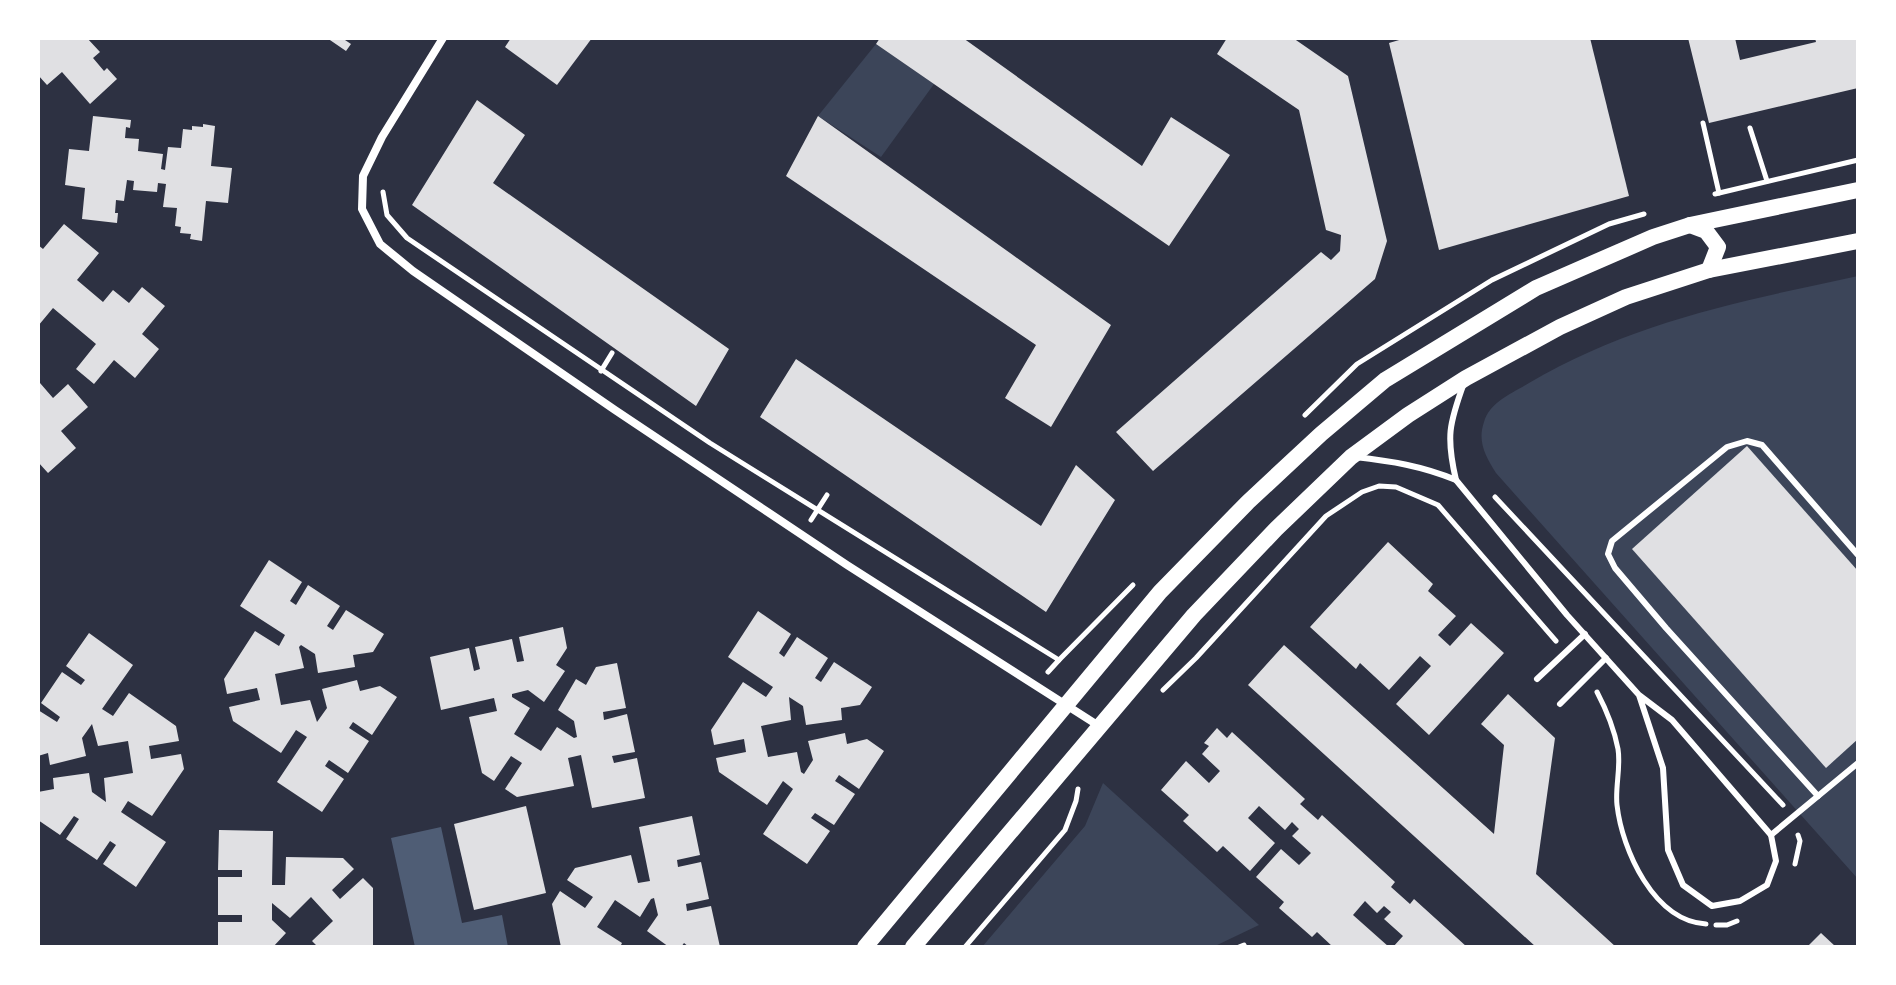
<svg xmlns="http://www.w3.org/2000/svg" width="1896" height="985" viewBox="0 0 1896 985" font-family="'Source Sans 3',sans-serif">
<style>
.green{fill:#3c4559}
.water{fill:#4f5d75}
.building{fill:#e0e0e3}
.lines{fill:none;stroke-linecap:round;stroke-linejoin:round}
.path{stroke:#fff;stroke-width:5}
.service{stroke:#fff;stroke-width:6}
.minor{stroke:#fff;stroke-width:8}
.secondary{stroke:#fff;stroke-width:16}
</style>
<rect width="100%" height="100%" fill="#2d3142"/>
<g class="green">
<polygon points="876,44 934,84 881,157 818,116"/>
<path d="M1858,276V879L1496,473C1486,457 1477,442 1484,422C1490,402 1511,394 1529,383C1632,322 1742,301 1858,276Z"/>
<polygon points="1103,783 1259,925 1213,947 982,947 1085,826"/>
</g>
<polygon class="water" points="441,827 462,923 502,915 508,947 415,947 391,838"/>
<g class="building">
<polygon points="38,38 87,38 100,52 93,58 104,71 107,68 117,79 90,104 62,72 47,85 38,75"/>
<polygon points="327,38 346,38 345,40 351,44 346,51"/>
<polygon points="511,38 592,38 557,85 505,47"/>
<polygon points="880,38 963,38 1142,166 1171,117 1230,155 1169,246 876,44"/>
<polygon points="1227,38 1293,38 1348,76 1387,241 1375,279 1153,471 1116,432 1321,252 1331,260 1340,251 1341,235 1326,230 1299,110 1217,54"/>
<polygon points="1406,38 1590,38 1629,196 1439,250 1389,43"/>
<polygon points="1688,38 1735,38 1740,60 1816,42 1815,38 1858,38 1858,88 1709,123"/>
<polygon points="477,100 525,135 493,183 729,349 696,406 412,205"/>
<polygon points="93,116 131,120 130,128 126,127 125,138 139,139 138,151 163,154 161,169 165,170 168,147 181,148 183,129 192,130 192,126 203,127 203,124 215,126 211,166 232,168 228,203 206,201 202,241 190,239 191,234 180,233 181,227 175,226 177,208 163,207 166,184 158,183 157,192 133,190 134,181 127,180 124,201 116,200 115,213 118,213 117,223 82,219 85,188 65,185 69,149 89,151"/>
<polygon points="818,116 1111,325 1051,427 1005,398 1036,345 786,176"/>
<polygon points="64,224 99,253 77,280 103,302 113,290 129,303 142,287 165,306 142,334 159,349 135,378 114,360 94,384 76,369 96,344 53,308 38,326 38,245 43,249"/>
<polygon points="796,359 1041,526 1076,465 1115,500 1046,612 760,417"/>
<polygon points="40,383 53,398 68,384 88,407 61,431 76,448 48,473 38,462"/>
<polygon points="1747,446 1858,571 1858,739 1826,768 1632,549"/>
<polygon points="1388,542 1433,584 1428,591 1456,616 1438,635 1450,646 1471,623 1504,653 1429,735 1396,704 1431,666 1420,656 1389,690 1360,663 1356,669 1310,627"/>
<polygon points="269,560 302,582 290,601 296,605 308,585 340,606 327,626 333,630 346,610 384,634 373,652 353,655 355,667 318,673 315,654 301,645 299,647 304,668 275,674 281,705 310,700 317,722 327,708 322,689 357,680 360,691 380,686 397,697 372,735 353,722 349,728 369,741 348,773 329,760 325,766 344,779 322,812 277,782 307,737 296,730 281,753 233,721 229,707 260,700 257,688 227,694 224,679 255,631 279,646 285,635 240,606"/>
<polygon points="758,611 791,634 779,653 784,657 797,637 828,658 815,678 821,682 834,662 872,687 860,705 841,708 842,720 806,725 803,706 789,697 791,720 761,726 768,757 797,752 801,772 804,774 813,760 808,741 845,733 847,744 867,739 884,751 859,789 839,775 835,781 855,794 834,825 815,813 811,818 830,831 807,864 763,834 793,789 783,781 767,805 719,772 716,758 746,752 744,739 714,745 711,730 743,682 766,697 773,687 728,657"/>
<polygon points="563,627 567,648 556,665 565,671 544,702 528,690 512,694 512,697 530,708 514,734 541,751 557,727 574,738 577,737 574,721 558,710 576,679 586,685 596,667 617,663 626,708 603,712 604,720 627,714 635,752 612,756 614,763 637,758 645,798 592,808 581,755 568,758 574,786 517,797 505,789 522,763 511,756 494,781 482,773 469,717 497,711 494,698 441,710 430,657 469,648 474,671 480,669 475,647 512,639 517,662 524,661 519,637"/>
<polygon points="89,633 133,665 102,709 113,716 129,693 176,726 179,741 149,746 151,759 181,754 184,769 152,816 128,801 121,812 166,842 136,887 103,864 116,845 110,841 97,860 66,839 79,819 74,816 60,835 38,820 38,792 54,789 53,778 89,773 92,792 106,802 104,778 133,773 128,741 98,746 92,724 82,738 86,756 50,765 48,753 38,756 38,710 57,722 60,717 41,703 62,672 81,685 85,680 66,666"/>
<polygon points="1284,645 1494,834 1504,745 1481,724 1508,694 1555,738 1536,874 1616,947 1536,947 1248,685"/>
<polygon points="1217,728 1227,738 1232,732 1305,799 1300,804 1318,820 1322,815 1395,882 1391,887 1410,904 1414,899 1467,947 1393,947 1403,936 1384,919 1391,912 1384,906 1377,913 1365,901 1353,915 1389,947 1333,947 1317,932 1312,937 1279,908 1284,902 1256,877 1281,849 1299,865 1311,853 1292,836 1299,829 1292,822 1285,830 1259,806 1248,818 1275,843 1250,871 1223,846 1217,852 1183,821 1189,815 1161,790 1186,761 1209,783 1220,771 1202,754 1209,746 1204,743"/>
<polygon points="526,806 546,893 474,910 454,824"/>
<polygon points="692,816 700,855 677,860 678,867 701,862 709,899 686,904 687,911 711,906 720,947 689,947 684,943 681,947 669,947 647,931 658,915 654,898 651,899 640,917 615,900 597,927 622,943 620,947 561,947 552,904 560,891 585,908 593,897 567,880 575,868 631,855 638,883 650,881 639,827"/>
<polygon points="219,830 273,831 272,885 285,885 286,857 343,858 354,869 332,890 340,899 363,878 373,888 373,947 318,947 312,941 333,921 311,897 290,918 272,903 272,920 286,933 273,947 218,947 218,922 242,922 242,915 218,915 218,877 242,877 242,870 218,870"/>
<polygon points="1821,933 1836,947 1807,947"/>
</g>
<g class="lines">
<g class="path">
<polyline points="1703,123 1719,193"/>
<polyline points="1750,128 1767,181"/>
<polyline points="383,192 387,215 407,238 710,443 1059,660 1048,672"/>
<polyline points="1715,194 1858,160"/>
<polyline points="601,371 612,353"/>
<polyline points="1305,415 1357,364 1492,280 1609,224 1644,214"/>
<polyline points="1495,497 1783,805"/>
<polyline points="811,520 827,495"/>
<polyline points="1059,660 1133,585"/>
<polyline points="1163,690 1196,658 1326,516 1362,492 1379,486 1396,487 1438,505 1556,641"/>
<path d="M1597,692C1607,711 1614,728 1618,749C1621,767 1615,787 1617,805C1622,850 1654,921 1706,924"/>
<polyline points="1795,864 1800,841 1798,835"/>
<polyline points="1716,925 1727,925 1737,921"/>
<polyline points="965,947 1065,830 1076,801 1078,789"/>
<polyline points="1239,947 1244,945 1245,947"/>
</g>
<g class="service">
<path d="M1464,383C1449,424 1446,437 1456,480L1567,615L1639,695L1672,720L1771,835L1776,861L1767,885L1740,901L1712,906L1683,885L1668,850L1663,768L1639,695"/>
<path d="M1355,457C1391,461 1422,466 1456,480"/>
<polyline points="1537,679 1585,634"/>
<polyline points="1560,704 1606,658"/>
<polyline points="1818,796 1666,628 1615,568 1608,554 1612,541 1727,447 1747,441 1762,445 1858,555"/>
<polyline points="1771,835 1858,763"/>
</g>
<polyline class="minor" points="443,38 382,137 363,176 362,209 380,244 413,271 615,410 847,565 1099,726"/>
<g class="secondary">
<polyline points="1690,225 1706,231 1718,247 1709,270"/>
<polyline points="865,947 1160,592 1248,502 1321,434 1385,380 1536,288 1653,237 1690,225 1858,190"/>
<polyline points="913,947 1194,615 1276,529 1351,457 1408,415 1466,378 1560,327 1626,297 1709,270 1858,241"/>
</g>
</g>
<rect width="1896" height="985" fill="none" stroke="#ffffff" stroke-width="80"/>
</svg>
